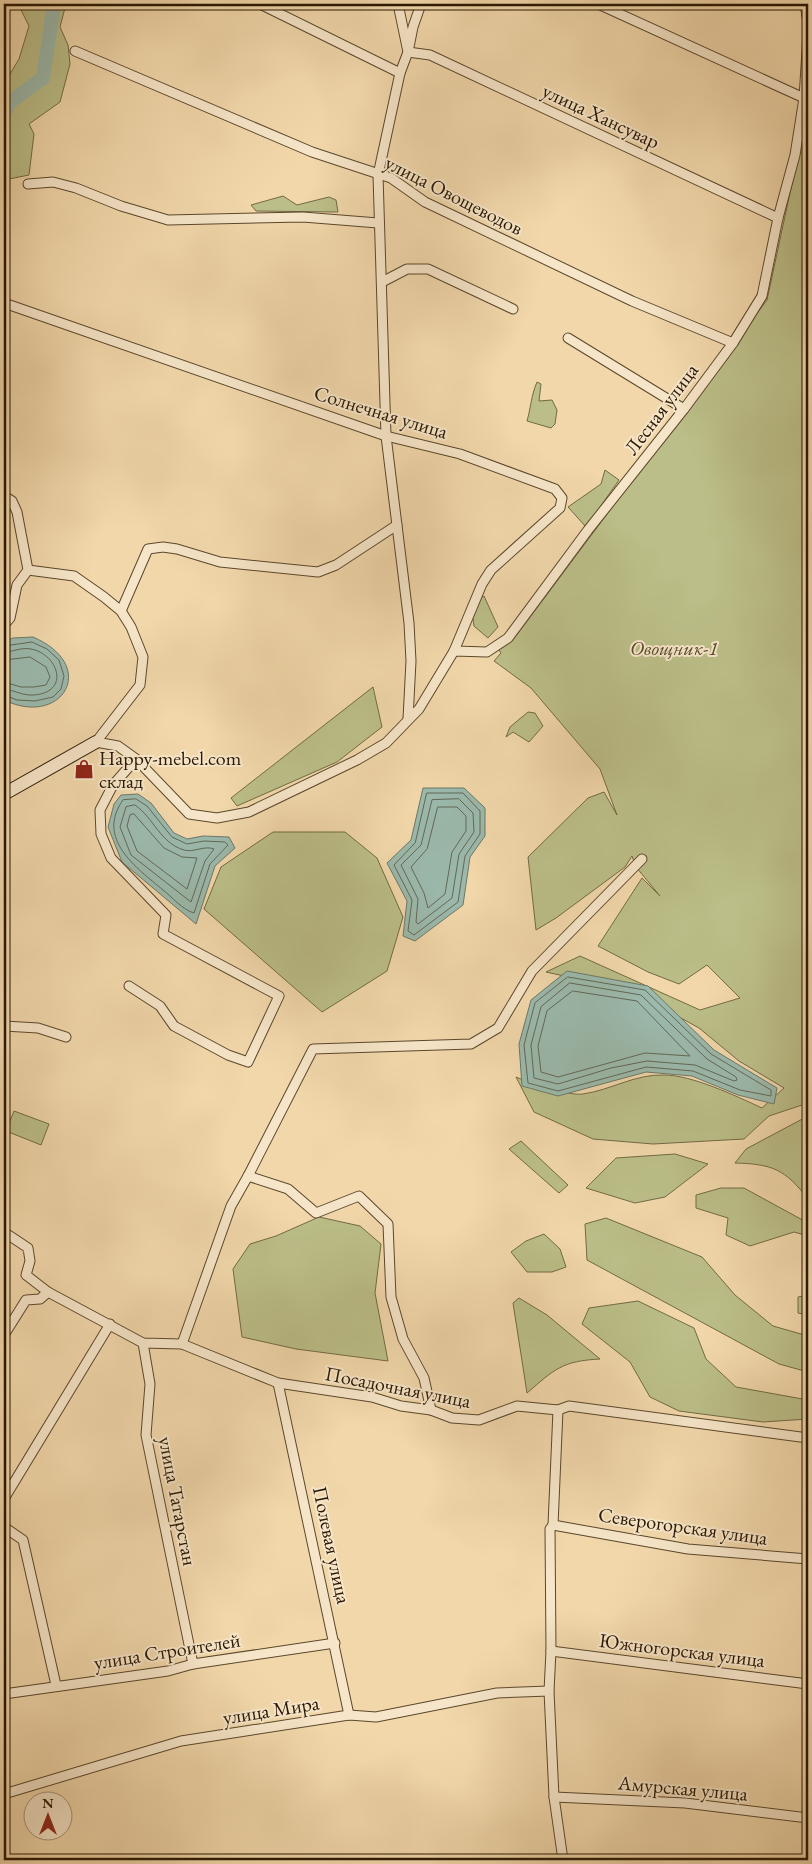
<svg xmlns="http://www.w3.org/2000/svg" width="812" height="1864" viewBox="0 0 812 1864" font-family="'EB Garamond',serif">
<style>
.green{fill:#bbbe88;stroke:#726a44}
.water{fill:#9bb9ac;stroke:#6d7868}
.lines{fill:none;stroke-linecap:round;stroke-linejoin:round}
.shore{stroke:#626856;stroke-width:1}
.river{stroke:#9bb9ac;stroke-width:14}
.street-casing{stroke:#5b472b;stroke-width:11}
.secondary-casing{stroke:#291701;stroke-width:14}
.street{stroke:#f6e5c8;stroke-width:9}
.secondary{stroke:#f6e5c8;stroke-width:12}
.labels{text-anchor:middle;stroke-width:4;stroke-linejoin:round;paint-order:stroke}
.street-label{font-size:20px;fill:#291701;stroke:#f6e5c8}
.park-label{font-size:20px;font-style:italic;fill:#55492a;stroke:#f6e5c8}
.poi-label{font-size:20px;fill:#291701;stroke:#f6e5c8;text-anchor:start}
</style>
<rect width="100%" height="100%" fill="#f1d7aa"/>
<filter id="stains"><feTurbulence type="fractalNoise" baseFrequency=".004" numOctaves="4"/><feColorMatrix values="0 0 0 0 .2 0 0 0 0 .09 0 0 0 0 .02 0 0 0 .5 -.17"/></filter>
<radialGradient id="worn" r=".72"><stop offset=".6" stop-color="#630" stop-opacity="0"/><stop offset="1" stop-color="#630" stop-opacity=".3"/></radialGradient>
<g class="green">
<polygon points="18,4 66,4 60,27 68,45 70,64 60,102 29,124 34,134 29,175 4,180 4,84 19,59 29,26"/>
<path d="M808,109V1103L769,1116L744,1139L653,1144L593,1139L534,1112L516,1077C530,1083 569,1096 583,1094C611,1090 635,1074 664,1075C692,1075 736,1096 762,1108L784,1088L739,1061L699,1028L632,991L546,972L580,956L700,1010L740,998L707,965L679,984L648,972L598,946L642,878L660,896L636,867L632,856L625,867L556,918L536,930L528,857L588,798L604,792L617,815L600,769L531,688L494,661L501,653L499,650L509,639L511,642L516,636L767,300Z"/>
<polygon points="283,196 297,205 329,197 336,200 338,212 256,211 251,205"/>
<path d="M537,382L541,384L539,401L552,400L557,410L555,424L551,428L527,421C531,407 531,396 537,382Z"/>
<polygon points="605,470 619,480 586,527 568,507 601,484"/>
<polygon points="484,596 498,627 488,638 474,626 471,604"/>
<polygon points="373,687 382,727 337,762 237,806 231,798"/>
<polygon points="528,712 535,713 543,726 529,742 513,732 506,737 510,727"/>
<polygon points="273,832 345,832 377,858 403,917 387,971 322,1012 204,909 221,867"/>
<polygon points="14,1111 49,1124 41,1145 6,1131"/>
<path d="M808,1116V1199C785,1169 772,1164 735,1163L746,1149Z"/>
<polygon points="521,1141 568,1185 559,1193 509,1149"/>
<polygon points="675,1154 708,1164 665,1197 635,1203 586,1188 616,1158"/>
<polygon points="721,1188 744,1188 808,1223 808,1236 794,1232 750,1246 726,1235 728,1218 696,1208 696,1195"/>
<polygon points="319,1217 360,1226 381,1244 375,1293 388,1361 296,1349 242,1337 233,1269 250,1244 276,1236"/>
<polygon points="606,1218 702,1257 735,1295 773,1326 808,1336 808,1372 779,1364 587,1260 585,1224"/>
<polygon points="544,1234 560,1249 566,1267 552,1272 527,1272 511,1252 526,1241"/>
<polygon points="808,1295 808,1315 798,1313 798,1297"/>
<path d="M519,1298L547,1315L600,1359C562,1361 555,1369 527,1393L513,1303Z"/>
<polygon points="638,1301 694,1328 706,1359 736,1387 808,1400 808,1419 763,1422 679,1411 650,1397 630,1362 582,1324 589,1308"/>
</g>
<g class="water">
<path d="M33,637C100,666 62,728 4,700V642L13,638Z"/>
<polygon points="423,788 464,788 485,808 485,836 470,857 463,905 415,941 403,936 407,901 387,863 411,840"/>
<polygon points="138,794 151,803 174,833 187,839 203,836 229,837 235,848 215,866 196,924 122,862 108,827 114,804 121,795"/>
<polygon points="567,971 648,986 714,1050 777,1088 774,1104 738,1095 692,1076 646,1072 558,1096 522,1086 519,1044 531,1000"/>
</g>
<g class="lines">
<g class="shore">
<polyline points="4,646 32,642 47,649 59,660 64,676 61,689 53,697 35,701 17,700 4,695"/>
<path d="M4,652C13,652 21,647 31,649C58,654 71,692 34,695C23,696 14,690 4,689"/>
<polyline points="4,660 30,657 46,667 50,677 46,685 34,687 21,687 4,682"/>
<polygon points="427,793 463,793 480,811 480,834 465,856 458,902 414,935 408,931 412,900 394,865 415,843"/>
<path d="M136,799L147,806L172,837L187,844L204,841L225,842L228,845L210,864L194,913C183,910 172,897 163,890C137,868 95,839 123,800Z"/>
<polygon points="459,799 473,813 474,832 459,854 452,898 418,924 416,922 418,899 401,865 421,845 432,800"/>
<path d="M135,805C154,818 160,843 184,850C194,853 204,845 214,849L205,861L191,902L131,855L120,827L126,807Z"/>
<polygon points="438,807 457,807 466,816 466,831 452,852 445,894 428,908 424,893 411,867 427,849"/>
<polygon points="134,814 164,848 182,857 197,858 187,889 137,851 127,826 130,815"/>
<polygon points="568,977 645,990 711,1054 771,1090 771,1096 740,1090 693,1071 646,1067 558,1091 528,1083 524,1045 535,1003"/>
<polygon points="570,983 641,995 707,1059 736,1077 737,1080 734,1081 695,1065 647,1061 611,1068 558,1084 534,1078 531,1045 541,1007"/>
<polygon points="573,991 637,1001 690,1056 645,1053 558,1077 541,1072 538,1046 547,1011"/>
</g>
<polyline class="river" points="4,113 10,102 43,78 54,4"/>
<defs>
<g id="street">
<polyline points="260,4 400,73"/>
<polyline points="398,4 408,52 430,55 778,218"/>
<polyline points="598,4 804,98"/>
<polyline points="805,4 808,23"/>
<polyline points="75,51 312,152 391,178 425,202 632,301 733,343"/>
<polyline points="28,184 53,182 76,188 121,206 168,220 303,217 378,223"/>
<polyline points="382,282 407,269 428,269 513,309"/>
<polyline points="4,303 386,436 460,454 555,489 562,498 560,508 491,570 482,584 454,651"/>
<polyline points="568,338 684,409"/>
<polyline points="4,496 12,501 17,512 28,570 17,585 10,618 4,625"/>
<polyline points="28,570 74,576 104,597 121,611 131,627 143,657 140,685 96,742 118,746 136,759 189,814 217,818 249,812 357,760 386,743 419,709 454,651 487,652 508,638 588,530 684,409 733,343 762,296 778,218 795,155 804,98 808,35"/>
<polyline points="121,611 148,549 163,547 177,549 220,562 318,572 336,565 397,525"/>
<polyline points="408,719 411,661 409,623 386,436 378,175 400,73 408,52 413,27 421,4"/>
<polyline points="129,986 160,1006 174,1026 228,1055 248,1062 279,996 163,934 166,915 111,858 101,834 100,810 113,785 136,759"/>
<polyline points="4,1026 38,1028 66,1037"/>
<polyline points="248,1176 288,1189 316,1213 359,1196 388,1224 391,1297 403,1339 424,1378 431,1410"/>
<polyline points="4,1232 28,1248 30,1261 26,1275 48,1292 143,1343 182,1344 278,1383 372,1397 401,1406 431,1410 452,1418 479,1420 517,1406 558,1410 569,1406 808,1438"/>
<polyline points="4,1335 26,1300 40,1299 48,1292"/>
<polyline points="143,1343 150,1384 146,1435 193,1664"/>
<polyline points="182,1344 231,1206 248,1176 313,1049 471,1044 498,1028 532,971 642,859"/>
<polyline points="278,1383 349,1715"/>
<polyline points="558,1410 553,1525 550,1529 551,1651 549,1691 554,1797 563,1860"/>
<polyline points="4,1499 110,1324"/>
<polyline points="553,1525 688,1549 808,1559"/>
<polyline points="4,1527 23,1540 56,1685"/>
<polyline points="551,1651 808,1684"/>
<polyline points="4,1694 168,1671 193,1664 335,1643"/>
<polyline points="4,1794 181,1741 349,1715 376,1717 497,1693 549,1691"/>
<polyline points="554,1797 685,1803 808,1818"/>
</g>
<polyline id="secondary" points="4,794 96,742"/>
</defs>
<use href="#street" class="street-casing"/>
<use href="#secondary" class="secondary-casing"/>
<use href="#street" class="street"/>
<use href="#secondary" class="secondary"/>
</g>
<defs>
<symbol id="shop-bare" viewBox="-9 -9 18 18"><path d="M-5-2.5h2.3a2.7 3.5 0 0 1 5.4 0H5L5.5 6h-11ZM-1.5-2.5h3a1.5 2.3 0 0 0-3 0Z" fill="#8f2418" stroke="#f6e5c8" stroke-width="2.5" paint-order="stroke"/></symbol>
</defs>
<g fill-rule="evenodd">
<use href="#shop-bare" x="70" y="755" width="28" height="28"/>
</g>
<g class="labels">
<g class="street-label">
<text transform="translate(601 116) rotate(25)" y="7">улица Хансувар</text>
<text transform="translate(454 195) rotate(27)" y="7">улица Овощеводов</text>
<text transform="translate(661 409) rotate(-53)" y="7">Лесная улица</text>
<text transform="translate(381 412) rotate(17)" y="7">Солнечная улица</text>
<text transform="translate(398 1387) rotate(11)" y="7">Посадочная улица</text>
<text transform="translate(178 1501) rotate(79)" y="7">улица Татарстан</text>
<text transform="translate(683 1526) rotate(8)" y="7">Северогорская улица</text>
<text transform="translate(332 1545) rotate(78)" y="7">Полевая улица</text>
<text transform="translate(682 1650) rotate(7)" y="7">Южногорская улица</text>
<text transform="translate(167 1651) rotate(-9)" y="7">улица Строителей</text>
<text transform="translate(271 1710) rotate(-9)" y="7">улица Мира</text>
<text transform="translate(683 1788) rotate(5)" y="7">Амурская улица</text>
</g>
<g class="park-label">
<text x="674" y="655">Овощник-1</text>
</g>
<g class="poi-label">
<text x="99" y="765">Happy-mebel.com<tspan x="99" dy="23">склад</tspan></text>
</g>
</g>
<rect width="812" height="1864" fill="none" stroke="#f1d7aa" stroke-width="20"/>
<rect x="5" y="5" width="802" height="1854" fill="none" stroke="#291701" stroke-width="2.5"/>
<rect x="10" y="10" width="792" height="1844" fill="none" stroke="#291701"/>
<g transform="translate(48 1816)"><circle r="24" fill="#f6e5c8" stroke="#a49378"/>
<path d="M0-4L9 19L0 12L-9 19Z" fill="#8f2418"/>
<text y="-8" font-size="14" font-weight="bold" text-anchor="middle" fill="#291701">N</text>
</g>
<rect width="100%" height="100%" filter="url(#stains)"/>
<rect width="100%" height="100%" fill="url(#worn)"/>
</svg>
